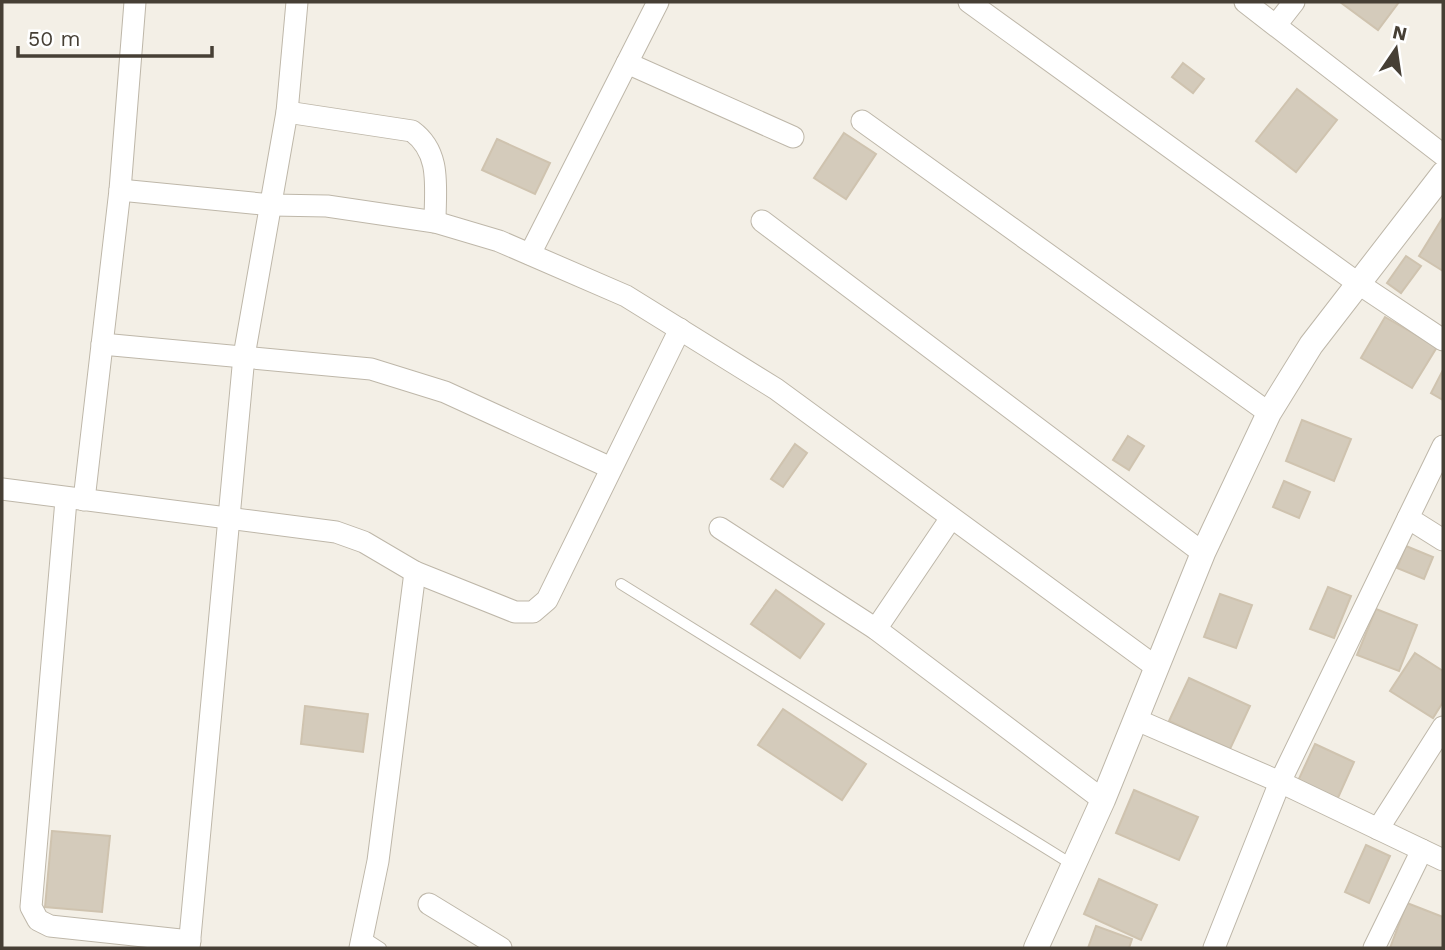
<svg xmlns="http://www.w3.org/2000/svg" width="1445" height="950" viewBox="0 0 1445 950" font-family="'Work Sans',sans-serif">
<style>
.building{fill:#d4cbbb;stroke:#cfc3af;stroke-width:2}
.lines{fill:none;stroke-linecap:round;stroke-linejoin:round}
.service-casing{stroke:#beb7a9;stroke-width:12}
.minor-casing{stroke:#beb7a9;stroke-width:23}
.tertiary-casing{stroke:#beb7a9;stroke-width:26}
.service{stroke:#fff;stroke-width:10}
.minor{stroke:#fff;stroke-width:21}
.tertiary{stroke:#fff;stroke-width:24}
</style>
<rect width="100%" height="100%" fill="#f3efe6"/>
<g class="building">
<polygon points="1340,2 1399,2 1378,30"/>
<polygon points="1183,63 1204,79 1193,93 1172,77"/>
<polygon points="1297,89 1337,120 1296,172 1256,141"/>
<polygon points="844,133 876,154 846,199 814,178"/>
<polygon points="497,139 550,163 535,194 482,170"/>
<polygon points="1443,217 1443,271 1419,256"/>
<polygon points="1406,256 1421,266 1401,293 1387,283"/>
<polygon points="1385,317 1437,347 1412,388 1361,358"/>
<polygon points="1443,370 1443,400 1431,393"/>
<polygon points="1302,420 1351,439 1334,481 1286,461"/>
<polygon points="1128,436 1144,446 1129,470 1113,460"/>
<polygon points="795,444 807,453 783,487 771,479"/>
<polygon points="1284,481 1310,492 1299,518 1273,507"/>
<polygon points="1406,546 1433,557 1424,579 1397,568"/>
<polygon points="1328,587 1351,596 1334,638 1310,629"/>
<polygon points="776,590 824,624 800,658 751,624"/>
<polygon points="1220,594 1252,605 1236,648 1204,637"/>
<polygon points="1376,609 1417,625 1399,671 1357,655"/>
<polygon points="1415,653 1443,671 1443,702 1433,718 1390,691"/>
<polygon points="1189,678 1250,706 1230,749 1169,721"/>
<polygon points="305,706 368,714 363,752 301,744"/>
<polygon points="783,709 866,764 842,800 758,745"/>
<polygon points="1315,744 1354,762 1337,800 1297,783"/>
<polygon points="1134,790 1198,817 1179,860 1116,833"/>
<polygon points="52,831 110,836 102,912 45,907"/>
<polygon points="1366,845 1390,856 1369,903 1345,892"/>
<polygon points="1099,879 1157,905 1141,940 1084,914"/>
<polygon points="1407,903 1443,917 1443,948 1390,948"/>
<polygon points="1096,926 1132,939 1129,948 1088,948"/>
</g>
<g class="lines">
<defs>
<g id="service">
<polyline points="621,584 1073,865"/>
<polyline points="364,937 381,948"/>
</g>
<g id="minor">
<polyline points="969,2 1359,284 1443,340"/>
<polyline points="1245,2 1443,155"/>
<polyline points="1276,25 1294,2"/>
<polyline points="627,63 793,137"/>
<path d="M287,112L412,131C442,153 435,188 435,222"/>
<polyline points="862,121 1269,413"/>
<polyline points="120,190 272,205 327,206 435,222 499,241 626,296 776,389 1156,667"/>
<polyline points="762,221 1203,553"/>
<polyline points="530,254 658,2"/>
<polyline points="102,344 371,369 445,392 611,468"/>
<polyline points="1443,446 1408,518 1443,540"/>
<polyline points="2,489 336,532 364,542 415,572 515,612 533,612 547,600 680,329"/>
<polyline points="66,500 31,907 38,920 50,926 190,941"/>
<polyline points="84,500 120,190 135,2"/>
<polyline points="720,528 876,629 1103,800"/>
<polyline points="876,629 951,518"/>
<polyline points="1137,720 1280,782 1443,860"/>
<polyline points="1378,829 1443,727"/>
<polyline points="429,904 501,948"/>
<polyline points="189,948 244,356 287,112 297,2"/>
<polyline points="360,948 378,861 415,572"/>
<polyline points="1214,948 1280,782 1408,518"/>
<polyline points="1374,948 1422,850"/>
</g>
<polyline id="tertiary" points="1036,948 1103,800 1203,553 1269,413 1311,345 1443,174"/>
</defs>
<use href="#service" class="service-casing"/>
<use href="#minor" class="minor-casing"/>
<use href="#tertiary" class="tertiary-casing"/>
<use href="#service" class="service"/>
<use href="#minor" class="minor"/>
<use href="#tertiary" class="tertiary"/>
</g>
<rect width="1445" height="950" fill="none" stroke="#463f35" stroke-width="7"/>
<g transform="translate(1396 49) rotate(13)" stroke="#ffffff" stroke-width="5" paint-order="stroke">
<path d="M0-5L12 26L0 18L-12 26Z" fill="#463f35"/>
<text y="-10" font-size="19" font-weight="bold" text-anchor="middle" fill="#463f35">N</text>
</g>
<path d="M18 46v10h194v-10" fill="none" stroke="#463f35" stroke-width="3.5"/>
<text x="28" y="46" font-size="21" fill="#463f35" stroke="#ffffff" stroke-width="5" paint-order="stroke">50 m</text>
</svg>
